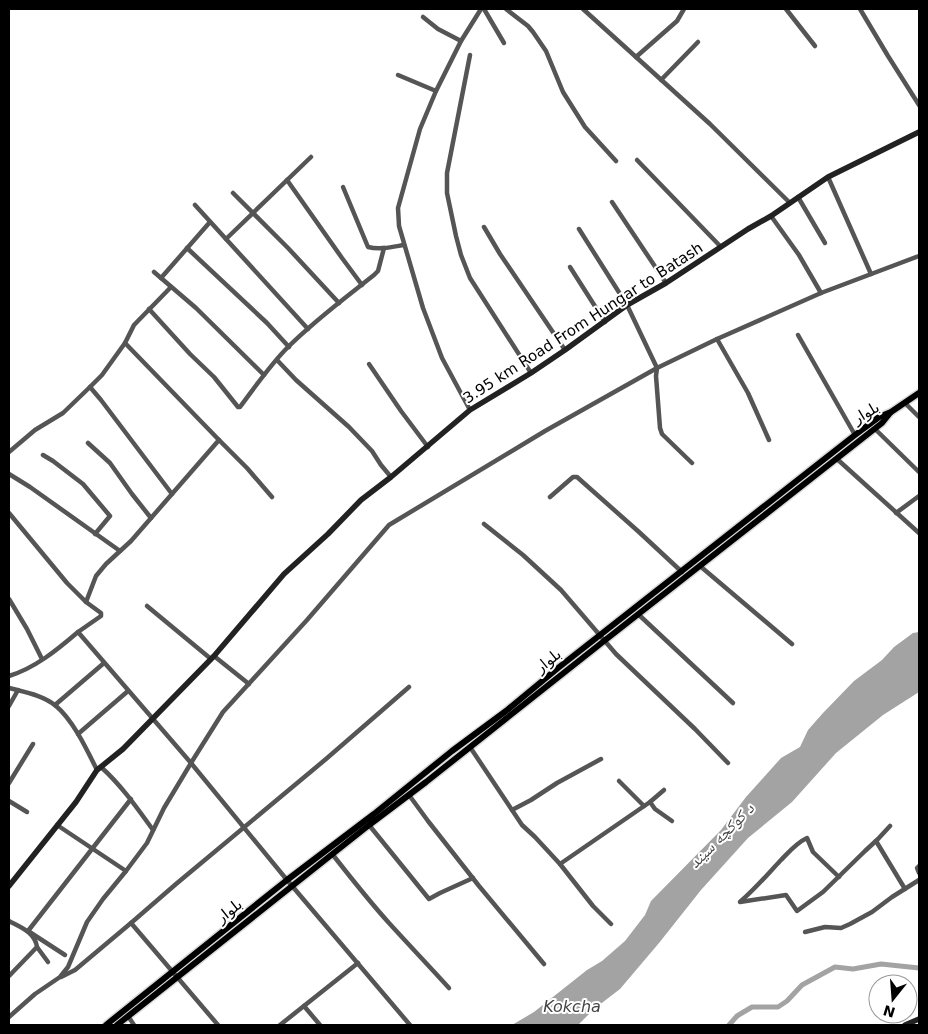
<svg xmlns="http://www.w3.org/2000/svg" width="928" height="1034" viewBox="0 0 928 1034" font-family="'DejaVu Sans','Noto Naskh Arabic',sans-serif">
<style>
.water{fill:#a3a3a3}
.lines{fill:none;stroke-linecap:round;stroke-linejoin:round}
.canal{stroke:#a3a3a3;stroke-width:5}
.primary-casing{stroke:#dbdbdb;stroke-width:9}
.street{stroke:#555;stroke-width:4.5}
.secondary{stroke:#222;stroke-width:5.5}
.primary{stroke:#000;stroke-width:6}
.labels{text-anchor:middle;stroke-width:4;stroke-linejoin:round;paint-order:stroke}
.street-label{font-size:15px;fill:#000;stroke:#fff}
.water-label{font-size:16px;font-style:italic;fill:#444;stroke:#fff}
</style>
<rect width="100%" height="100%" fill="#fff"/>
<polygon class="water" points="919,632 919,692 883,715 836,753 792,802 748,838 701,890 659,943 620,989 594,1009 578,1025 512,1025 534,1012 587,970 602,961 625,941 645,915 651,901 721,830 746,797 781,758 800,747 808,730 823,713 854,681 882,660 894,647 913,633"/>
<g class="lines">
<polyline class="canal" points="729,1025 737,1016 752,1007 778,1007 787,1001 802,985 835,967 853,969 881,964 919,968"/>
<defs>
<g id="primary">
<polyline points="106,1025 287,880 374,814 452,751 506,711 558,668 855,435 879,417 891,412 919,393"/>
<polyline points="117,1025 369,825 426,782 604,641 882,423 890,413"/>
</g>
</defs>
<use href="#primary" class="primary-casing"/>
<g class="street">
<polyline points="484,9 504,43"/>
<polyline points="506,9 528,26 533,32 546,51 563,92 585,127 616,161"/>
<polyline points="583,9 710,124 790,203"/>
<polyline points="786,9 815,46"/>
<polyline points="860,9 888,56 919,105"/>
<polyline points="423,17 438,29 461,41"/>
<polyline points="470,55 447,173 447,193 456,236 461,255 470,278 531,373"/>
<polyline points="636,57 677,21 684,9"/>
<polyline points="398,75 436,91"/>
<polyline points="661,80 698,42"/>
<polyline points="637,160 721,247"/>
<polyline points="828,177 871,274"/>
<polyline points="287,180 342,258 362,285"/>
<path d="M343,187L368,247C380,250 392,247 404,245"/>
<polyline points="233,193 288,248 339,303"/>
<polyline points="798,197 825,243"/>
<polyline points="612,202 666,283"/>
<polyline points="195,205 308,329"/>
<polyline points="771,216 799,255 821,293"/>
<polyline points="484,227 500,254 565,350"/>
<polyline points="579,229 627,305 657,368 656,376 660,428 662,434 692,463"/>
<polyline points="226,239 311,157"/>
<polyline points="187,248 267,323 289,347"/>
<polyline points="570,267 605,322"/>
<polyline points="154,272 196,308 264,375"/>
<polyline points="161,278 210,222"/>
<path d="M149,309L190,354L214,377L238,407H240C255,387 270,365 288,347C315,320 345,298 374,275L378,271L384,248"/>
<polyline points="798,335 855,435"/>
<polyline points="717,339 748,393 769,440"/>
<polyline points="125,343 219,440 247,468 272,497"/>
<polyline points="277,360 296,380 349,427 372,451 381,465 391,477"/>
<polyline points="369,364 401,411 428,447"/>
<polyline points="90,387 101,400 172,494"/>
<polyline points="905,403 919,417"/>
<polyline points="470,410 442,358 423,308 399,226 398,208 420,129 436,91 461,41 481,9"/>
<polyline points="875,429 919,472"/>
<polyline points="88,443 110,463 132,494 151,518"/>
<polyline points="9,452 35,430 63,413 90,387 102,375 125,343 134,325 171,287"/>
<polyline points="43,455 53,461 83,484 110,516 95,534"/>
<polyline points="837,459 919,533"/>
<polyline points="9,474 30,487 120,551"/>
<polyline points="550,497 573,477 577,477 639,532 682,572"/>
<polyline points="9,513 67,583 86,602 101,613 101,616 78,632"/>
<polyline points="896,513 919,496"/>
<polyline points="484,524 523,555 561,590 616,654 695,729 728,763"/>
<polyline points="700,566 792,644"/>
<polyline points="9,599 27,629 42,659"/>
<polyline points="86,602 96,576 106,564 131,541 219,440"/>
<polyline points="147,606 211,659"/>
<polyline points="638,614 733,703"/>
<polyline points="214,656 249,684"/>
<path d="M9,676C35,668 57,650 78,632L191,763L287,880L410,1025"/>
<path d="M9,688C24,692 43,695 56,706C73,720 87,750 97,770"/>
<polyline points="55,705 104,663"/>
<polyline points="9,706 18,690"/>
<polyline points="78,734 128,691"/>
<polyline points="470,747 522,825 535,837 560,864 593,906 611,924"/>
<path d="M101,767C122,786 137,808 153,830"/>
<polyline points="619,781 644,806"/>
<polyline points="9,783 33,744"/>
<polyline points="409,795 428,821 479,886 544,964"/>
<polyline points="9,801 27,812"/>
<polyline points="650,802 655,809 672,821"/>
<polyline points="512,810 531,800 557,783 601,759"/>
<polyline points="57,825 126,871"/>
<polyline points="369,825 429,899 440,893 473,878"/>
<polyline points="876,841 905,889"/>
<path d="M333,855C351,878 369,901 389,923C409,945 429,966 449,988"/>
<polyline points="560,864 650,802 664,790"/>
<polyline points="919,866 917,868 919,873"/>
<path d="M741,901C755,889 767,875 780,861C788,853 796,843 807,838L813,852L839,877"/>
<polyline points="740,902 786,895 797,911 823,892 865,851 878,839 890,826"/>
<path d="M9,921C20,927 35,932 37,947L9,976"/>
<polyline points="131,923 218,1025"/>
<polyline points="805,932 825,927 841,928 850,924 872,912 892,897 919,880"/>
<polyline points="37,947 48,962"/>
<polyline points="65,955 28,931 131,799"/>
<polyline points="61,977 75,970 131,923 176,884 326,759 409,687"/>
<polyline points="304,1006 320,1025"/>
<polyline points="128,1016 134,1025"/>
<polyline points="9,1017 35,994 60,977 68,967 87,922 103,899 126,871 147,843 164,808 191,763 223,712 307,620 389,525 545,431 657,368 717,339 821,293 919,256"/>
<polyline points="280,1025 358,963"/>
</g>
<g class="secondary">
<polyline points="9,886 76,802 97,770 123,749 214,656 284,574 328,534 361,500 391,477 470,410 531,373 565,350 627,305 666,283 748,229 771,216 828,177 919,132"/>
<polyline points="905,1025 919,1019"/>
</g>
<use href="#primary" class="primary"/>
</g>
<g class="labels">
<g class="street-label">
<text transform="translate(583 323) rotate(-33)" y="5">3.95 km Road From Hungar to Batash</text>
<text transform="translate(866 413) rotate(-31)" y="5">بلوار</text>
<text transform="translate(548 661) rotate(-39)" y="5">بلوار</text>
<text transform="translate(229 911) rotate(-38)" y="5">بلوار</text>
</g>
<g class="water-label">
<text transform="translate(721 835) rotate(-45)" y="6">د کوکچه سیند</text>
<text x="572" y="1012">Kokcha</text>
</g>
</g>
<rect width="928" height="1034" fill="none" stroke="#000000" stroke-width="20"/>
<g transform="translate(893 999) rotate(197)"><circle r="24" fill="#ffffff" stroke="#999999"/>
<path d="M0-4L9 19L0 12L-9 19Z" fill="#000000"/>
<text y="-8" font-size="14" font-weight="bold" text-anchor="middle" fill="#000000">N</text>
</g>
</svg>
